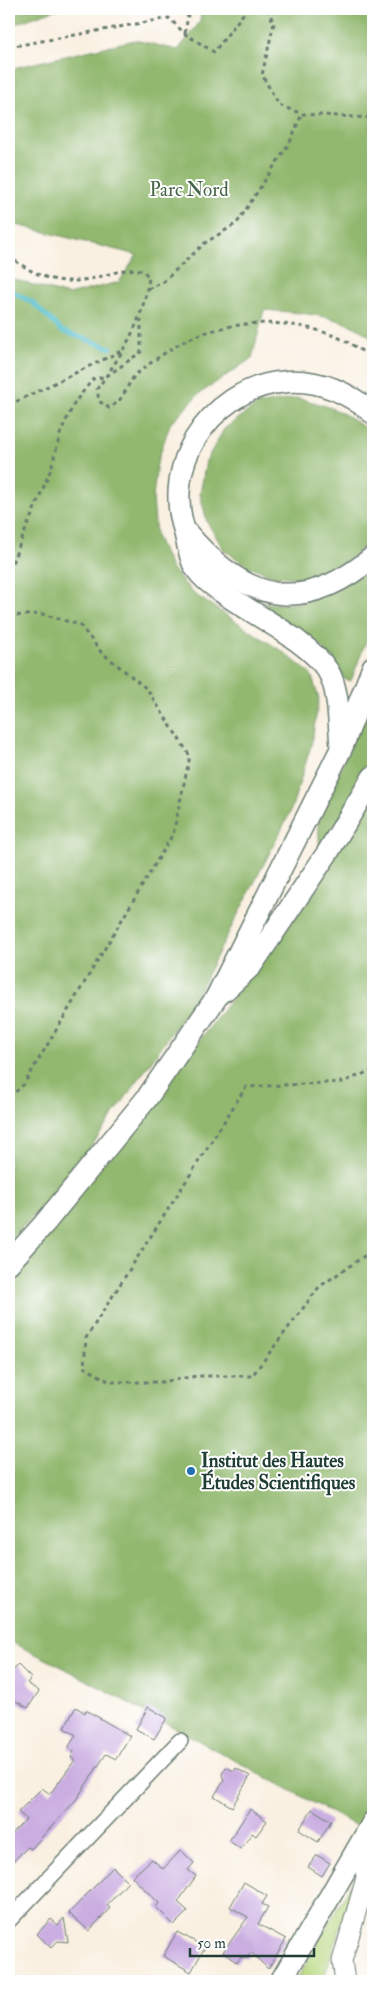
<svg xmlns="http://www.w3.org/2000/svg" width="382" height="1990" viewBox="0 0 382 1990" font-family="'IM FELL Double Pica',serif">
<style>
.green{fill:#b7d77f;stroke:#6b8a5a}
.forest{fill:#91b86e;stroke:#587a51}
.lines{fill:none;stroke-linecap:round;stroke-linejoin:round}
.stream{stroke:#50bcca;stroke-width:5}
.building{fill:#caaee1}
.minor-casing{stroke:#6b7c71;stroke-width:18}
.tertiary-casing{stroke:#6b7c71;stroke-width:21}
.secondary-casing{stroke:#6b7c71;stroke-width:24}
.path{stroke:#6b7c71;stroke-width:3;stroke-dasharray:4 4;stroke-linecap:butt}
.minor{stroke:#fff;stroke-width:15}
.tertiary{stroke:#fff;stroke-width:19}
.secondary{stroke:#fff;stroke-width:21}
.poi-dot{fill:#1f6fb2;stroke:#fff;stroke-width:2}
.labels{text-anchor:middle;stroke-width:4;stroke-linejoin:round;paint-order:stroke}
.park-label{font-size:19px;fill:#456447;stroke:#fff}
.poi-label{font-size:19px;font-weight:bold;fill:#1f3d34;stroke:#fff;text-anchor:start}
</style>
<rect width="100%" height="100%" fill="#fff"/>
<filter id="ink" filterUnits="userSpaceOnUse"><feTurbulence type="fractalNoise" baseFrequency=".02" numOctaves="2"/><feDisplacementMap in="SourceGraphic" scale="10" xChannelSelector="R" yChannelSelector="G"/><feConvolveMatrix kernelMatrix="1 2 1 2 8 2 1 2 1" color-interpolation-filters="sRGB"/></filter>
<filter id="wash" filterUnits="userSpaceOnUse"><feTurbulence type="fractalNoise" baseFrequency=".0096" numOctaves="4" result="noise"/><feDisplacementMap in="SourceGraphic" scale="20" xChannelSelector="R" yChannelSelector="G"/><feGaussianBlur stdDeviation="1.12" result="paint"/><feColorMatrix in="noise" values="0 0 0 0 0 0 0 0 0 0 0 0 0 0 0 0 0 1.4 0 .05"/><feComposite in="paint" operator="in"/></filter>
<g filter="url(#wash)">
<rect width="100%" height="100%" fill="#f9f0e1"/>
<polygon class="green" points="356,1876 323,1981 296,1981"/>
<g class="forest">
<polygon points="9,9 57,9 9,26"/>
<path d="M201,9H373V339C344,314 301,313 264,310L252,358L199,394L170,424L157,463L153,497L156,536L171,568L194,594L283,652L311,674L319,699L311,746L290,813L193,1002L67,1181L9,1241V278L68,295L119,282L137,255L9,223V69L135,40L178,50L200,22Z"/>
<path d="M297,398C330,406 347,412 373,435V536L351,559L304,578L274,576L248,566L224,550L207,522L200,494L206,461L224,429L257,405Z"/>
<path d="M373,568V622L351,681L342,678C337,670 332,658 325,651C309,632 277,621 263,602C307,611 336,588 373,568Z"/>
<polygon points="373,689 373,1810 362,1829 64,1668 9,1641 9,1262 151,1103 322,882 318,824"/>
</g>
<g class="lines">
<polyline class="stream" points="9,290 32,302 62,331 111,348"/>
</g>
<g id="blocks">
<g class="building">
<polygon points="18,1665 31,1678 27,1683 39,1691 28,1708 9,1697 9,1675"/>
<polygon points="76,1707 85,1713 86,1710 130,1736 116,1759 106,1754 76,1800 31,1849 28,1847 9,1865 9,1837 26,1819 18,1812 42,1788 50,1794 75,1760 71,1758 74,1751 68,1748 76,1735 64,1728"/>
<polygon points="148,1707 167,1718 154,1739 136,1729"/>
<polygon points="226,1767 234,1771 236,1768 250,1776 232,1807 214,1796 224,1781 222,1774"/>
<polygon points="250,1809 267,1821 256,1836 252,1833 241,1849 229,1841"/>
<polygon points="312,1809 331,1821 318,1842 299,1830"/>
<polygon points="181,1850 194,1863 188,1870 196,1876 178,1902 188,1911 174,1925 156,1907 159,1903 132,1877 152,1859 163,1869"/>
<polygon points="317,1855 330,1863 322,1876 308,1867"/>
<polygon points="113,1867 128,1882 107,1905 110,1908 89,1931 69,1913"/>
<polygon points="244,1882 267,1896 262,1904 268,1907 258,1924 286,1939 268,1969 251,1952 246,1959 241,1957 237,1963 223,1952 248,1917 230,1907"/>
<polygon points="64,1918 68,1942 58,1941 51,1948 37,1934 51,1919 58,1925"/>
<polygon points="177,1932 205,1947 191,1972 163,1956"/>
</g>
</g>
</g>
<g filter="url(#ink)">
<use href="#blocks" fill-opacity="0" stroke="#6b7c71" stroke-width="1"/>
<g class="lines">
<defs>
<polyline id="minor" points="9,1920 180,1741"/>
<polyline id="tertiary" points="345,1981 342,1961 366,1878 364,1859 368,1834"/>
<g id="secondary">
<path d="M187,533C245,601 301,617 373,557"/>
<path d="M341,746C339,726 339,688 328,671C309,641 252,614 222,592C212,585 198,575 193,563C188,550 186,535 182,522C175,494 180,464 195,439C214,408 246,385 283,382C317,378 347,392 373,413"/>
<polyline points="225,990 251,966 328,852 373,777"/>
<polyline points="9,1263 44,1224 147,1098 216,998 342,747 373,667"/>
<polyline points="281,1981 373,1822"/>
</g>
</defs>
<use href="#minor" class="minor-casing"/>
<use href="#tertiary" class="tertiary-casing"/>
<use href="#secondary" class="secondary-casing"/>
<g class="path">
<polyline points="267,9 274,23 262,75 279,105 302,114 373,118"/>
<polyline points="185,33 189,9"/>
<polyline points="9,47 169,18 185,34 214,52 247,9"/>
<path d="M9,256C40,280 64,287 102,276C117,272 129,267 144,271L149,278C142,324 124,351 97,389L99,401L109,408C128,398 125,382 140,371C153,361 167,351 181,343C237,313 325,316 373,360"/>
<polyline points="148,289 164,281 205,243 237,223 290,142 302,114"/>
<polyline points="9,405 123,350"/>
<polyline points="9,570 51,469 61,431 75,402 93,379 107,376 141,352 141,319"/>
<polyline points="9,616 42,614 80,625 101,652 147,689 190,756 173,834 24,1084 9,1098"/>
<polyline points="373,1070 343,1082 246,1087 86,1338 84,1367 110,1382 161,1382 197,1376 252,1376 319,1287 373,1250"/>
</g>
<use href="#minor" class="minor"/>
<use href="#tertiary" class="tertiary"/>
<use href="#secondary" class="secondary"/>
</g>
</g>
<circle class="poi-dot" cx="191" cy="1471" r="5"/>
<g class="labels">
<g class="park-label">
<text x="189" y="196">Parc Nord</text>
</g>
<g class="poi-label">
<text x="201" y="1467">Institut des Hautes<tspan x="201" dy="22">Études Scientifiques</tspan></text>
</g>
</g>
<rect width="382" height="1990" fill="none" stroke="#fff" stroke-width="30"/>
<path d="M190 1948v8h124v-8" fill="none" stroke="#1f3d34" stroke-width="2.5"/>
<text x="197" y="1948" font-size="15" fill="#1f3d34" stroke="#ffffff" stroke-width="4" paint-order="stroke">50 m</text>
</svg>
